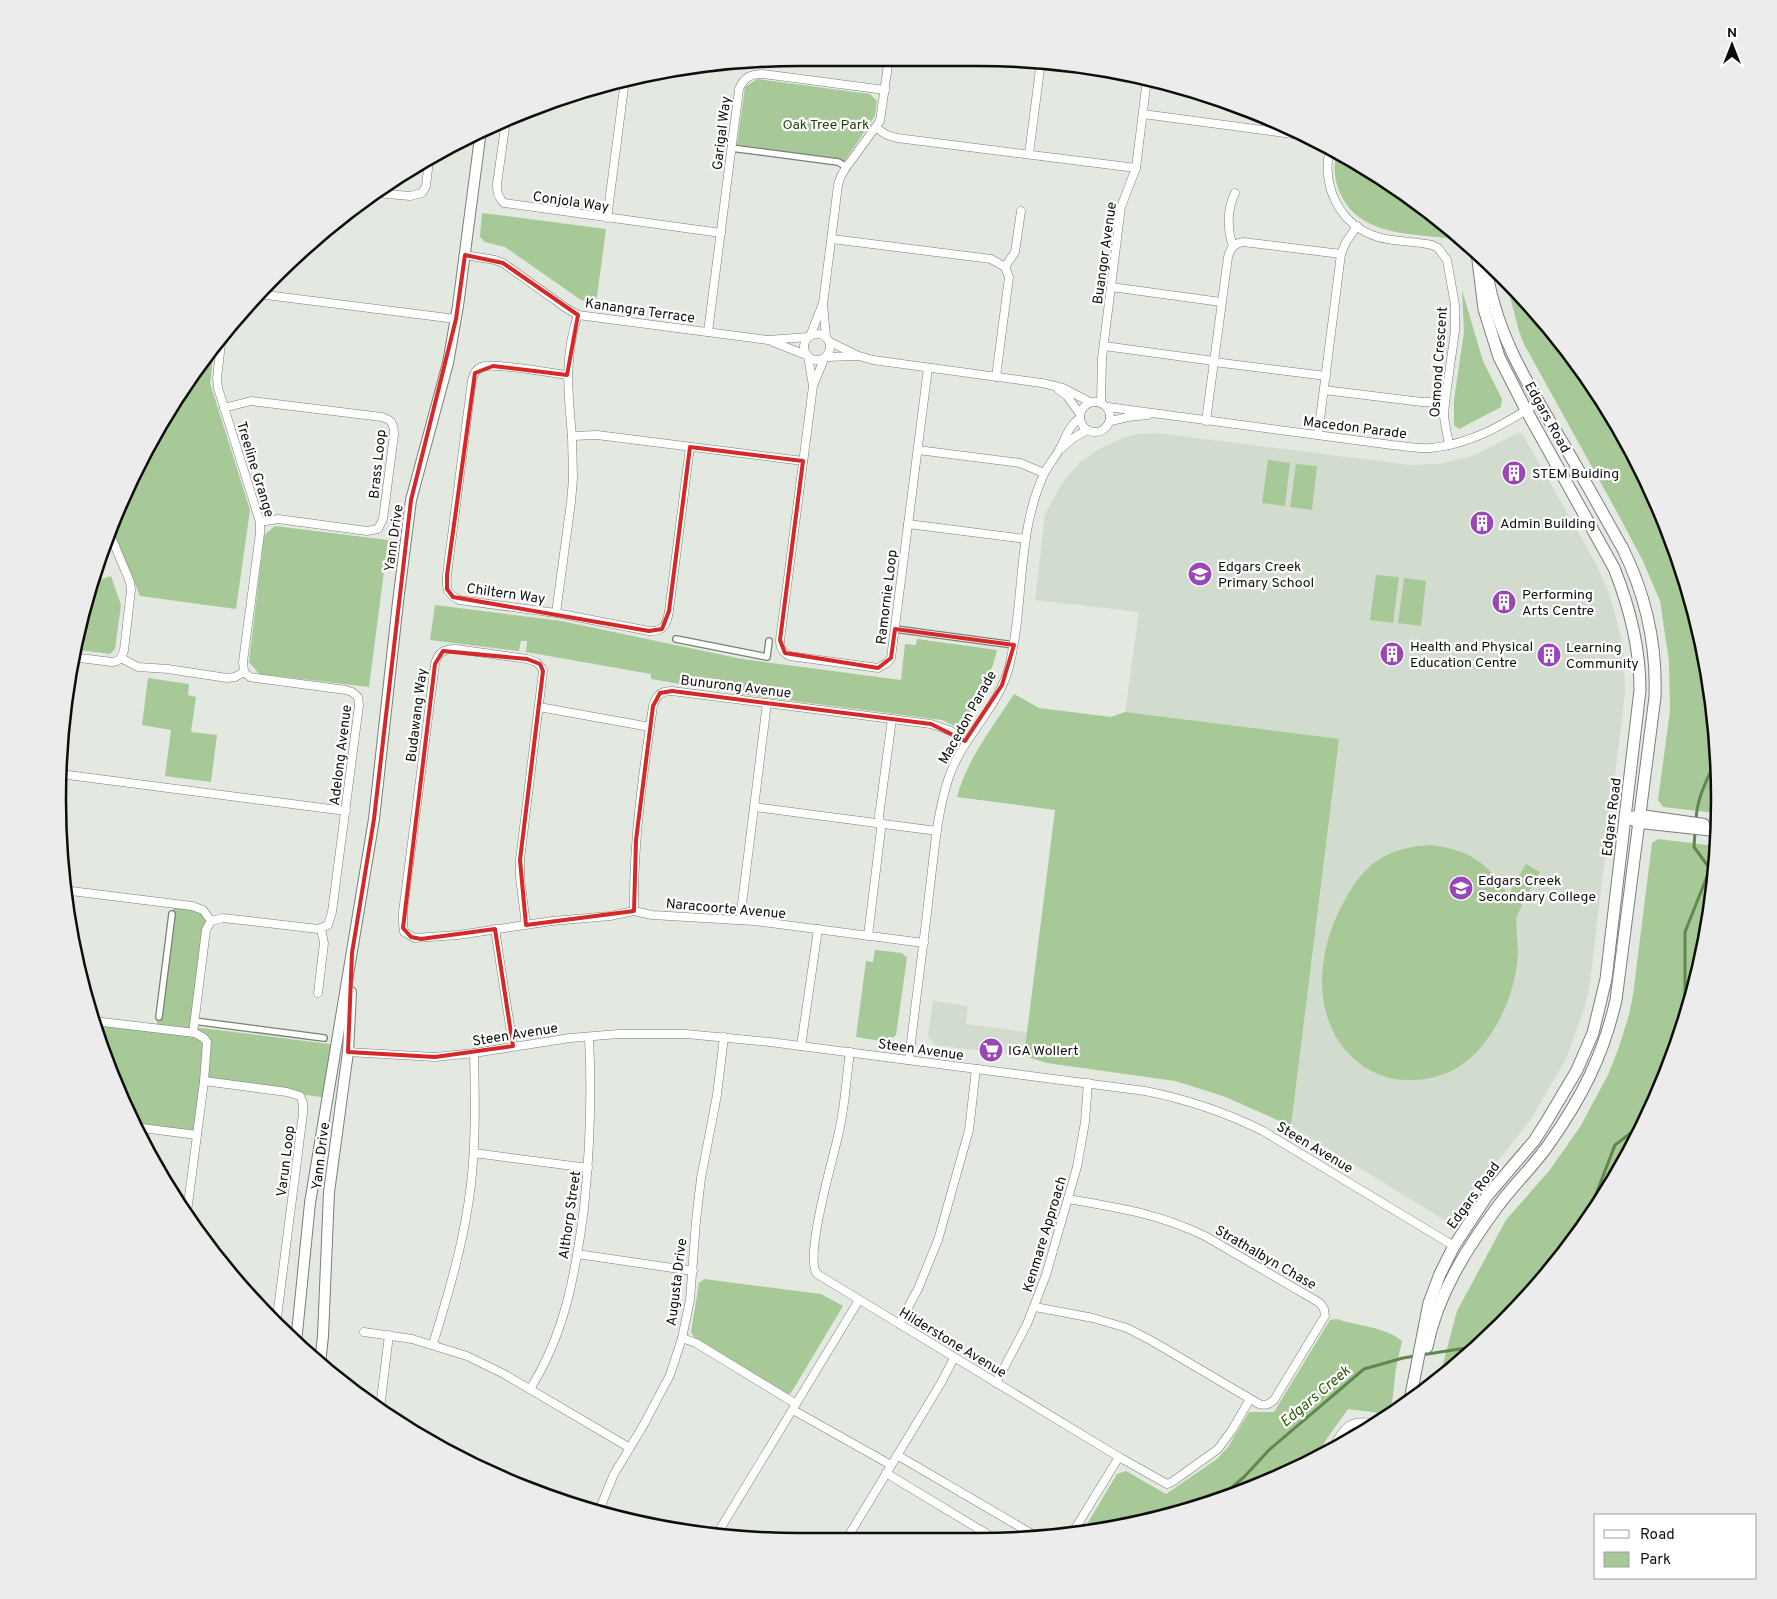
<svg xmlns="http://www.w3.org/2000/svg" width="1777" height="1599" viewBox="0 0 1777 1599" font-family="Overpass,sans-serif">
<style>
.built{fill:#d2dcce}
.green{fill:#a6c997}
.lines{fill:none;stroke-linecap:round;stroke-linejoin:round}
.stream{stroke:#618750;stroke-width:3}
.pedestrian-casing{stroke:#7a7f77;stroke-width:8}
.minor-casing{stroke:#7a7f77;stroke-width:9}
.tertiary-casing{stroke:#7a7f77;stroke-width:12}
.secondary-casing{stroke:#7a7f77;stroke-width:13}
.pedestrian{stroke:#fff;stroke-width:5.5}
.minor{stroke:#fff;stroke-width:8}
.tertiary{stroke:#fff;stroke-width:10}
.secondary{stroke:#fff;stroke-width:11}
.marked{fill:none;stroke:#d62828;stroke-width:4;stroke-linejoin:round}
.labels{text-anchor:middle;stroke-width:4.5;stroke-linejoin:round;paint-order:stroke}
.park-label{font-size:14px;fill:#21440e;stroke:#fff}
.street-label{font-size:14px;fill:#0e0f0d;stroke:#fff}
.poi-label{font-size:14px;fill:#0e0f0d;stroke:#fff;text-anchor:start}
.water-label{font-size:15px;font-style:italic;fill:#2d5e0d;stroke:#fff}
.rim{fill:none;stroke:#0e0f0d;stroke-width:2.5}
</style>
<rect width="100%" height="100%" fill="#e3e8e0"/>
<g class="built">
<polygon points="1156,433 1411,465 1439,464 1475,455 1518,433 1523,435 1595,562 1609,593 1621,636 1624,657 1625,693 1589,989 1585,1006 1567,1057 1531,1119 1507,1150 1479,1181 1453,1220 1446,1221 1291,1126 1338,740 1125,712 1139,612 1035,600 1045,514 1063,482 1080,462 1097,450 1125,437 1139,434"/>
<polygon points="933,1001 968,1006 966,1024 1027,1032 1024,1056 935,1045 928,1036"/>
</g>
<g class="green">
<polygon points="757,79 870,94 877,101 875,116 844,162 737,145 745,87"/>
<path d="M1337,151L1349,157L1457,235V239C1418,234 1362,237 1342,197C1334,182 1333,167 1337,151Z"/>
<polygon points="482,213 606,229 596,304 581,300 505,247 485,242 480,237"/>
<polygon points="1507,285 1566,348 1643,472 1694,608 1718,751 1716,813 1663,807 1658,800 1670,711 1669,661 1660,601 1643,561 1618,514 1524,344 1519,331"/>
<polygon points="1462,290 1483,361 1502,399 1501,407 1459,429 1454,425 1454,400 1464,332"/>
<polygon points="215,343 210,383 250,510 236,609 140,596 111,527 134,472"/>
<polygon points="1268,460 1290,463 1285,506 1262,503"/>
<polygon points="1296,464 1317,466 1312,510 1290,507"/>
<polygon points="275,526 388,540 369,687 259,674 249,662 264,535"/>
<polygon points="1376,575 1399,577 1393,623 1370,620"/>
<polygon points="111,576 121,605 115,649 110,654 73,649 91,583"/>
<polygon points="1404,578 1426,581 1421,626 1398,623"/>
<path d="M435,605L561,621L742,659L901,680L905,644L916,645L917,639L997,650C992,672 976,716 954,726L942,720L739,694L651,679V674L526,652L527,641H521L519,651L430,640Z"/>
<polygon points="148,678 189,684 188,695 196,697 191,732 217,735 211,782 165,776 171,730 142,725"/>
<path d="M1014,694L1039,708L1111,717L1125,712L1339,739L1291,1126L1223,1096L1175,1081L1047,1063L1024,1056L1055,810L957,797C967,759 993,727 1014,694Z"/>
<polygon points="1658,839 1715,846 1713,897 1680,1038 1620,1171 1535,1289 1439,1379 1457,1311 1506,1220 1549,1171 1580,1127 1608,1075 1618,1050 1629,1015 1633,995 1652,843"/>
<path d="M1431,845C1469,850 1489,863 1508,895L1526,864L1540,872C1533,886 1523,901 1517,916C1515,922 1518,944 1518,953C1516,987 1503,1021 1481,1047C1464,1068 1439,1080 1412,1080C1393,1081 1374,1075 1359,1063C1308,1023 1316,948 1346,898C1355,881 1369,863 1387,855C1401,848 1416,846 1431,845Z"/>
<polygon points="174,904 195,906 211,921 194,1027 337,1045 328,1098 204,1081 197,1135 134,1127 94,1021 156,1028"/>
<polygon points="875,950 902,953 907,958 896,1035 888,1042 856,1037 866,961 873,962"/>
<polygon points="704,1279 821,1294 843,1306 791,1393 788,1394 694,1337 691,1332 699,1283"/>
<path d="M1337,1319C1357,1326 1386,1327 1402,1341L1396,1368L1391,1412L1388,1414L1348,1409L1328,1437L1314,1460L1305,1465L1169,1516L1083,1531L1117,1474L1126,1471L1166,1494L1217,1459L1228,1447L1249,1412H1274L1330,1320Z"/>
</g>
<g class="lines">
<g class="stream">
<path d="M1696,820C1697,796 1708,778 1718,756"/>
<polyline points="1685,1018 1685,932 1710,869 1694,847 1695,832"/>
<polyline points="1588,1215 1615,1145 1640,1126"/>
<polyline points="1421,1355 1473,1347"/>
<polyline points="1222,1496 1245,1476 1269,1450 1364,1369 1403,1358 1415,1356"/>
</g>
<defs>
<g id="pedestrian">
<polyline points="731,148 838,162 847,167"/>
<polyline points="895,629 1014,645"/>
<polyline points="676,639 767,657 769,641"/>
<polyline points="159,1017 172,914"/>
<polyline points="194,1021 324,1038"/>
</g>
<g id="minor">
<polyline points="1143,114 1307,136"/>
<path d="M506,120L497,184C497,193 498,197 504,203L721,233"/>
<polyline points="876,128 887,135 897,138 1136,168"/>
<path d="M1330,148C1321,186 1339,225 1378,237C1395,242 1414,241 1432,245L1438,248L1447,260L1455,305V331L1445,402L1444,417L1449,445"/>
<polyline points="1029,154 1041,61"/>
<polyline points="377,193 410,196 422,193 426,186 429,160"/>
<polyline points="607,218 625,80"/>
<polyline points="832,239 991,259 1005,267"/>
<path d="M1233,246C1227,230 1227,209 1235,193"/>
<polyline points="465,255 495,260 503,263 566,308 578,315 768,340 808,337"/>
<polyline points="1111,287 1221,302"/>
<polyline points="258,294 456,319"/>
<path d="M578,315C564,355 568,394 572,436L597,435L803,461"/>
<path d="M708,332L739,89C744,77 751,74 763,74L885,90"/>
<circle cx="817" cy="347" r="13"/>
<polyline points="222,335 217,378 218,388 260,522 260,533 243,662 244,672"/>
<polyline points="810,336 822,306"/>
<polyline points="826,337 823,304 838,185 841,176 845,169 880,121 889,58"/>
<polyline points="773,342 806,355"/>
<polyline points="830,342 859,356 873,360 1042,383 1063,388 1090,402"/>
<polyline points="1104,346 1214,361"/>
<path d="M808,356L813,386L780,640C780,648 782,652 790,656L878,668L887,663L891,658L928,368"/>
<polyline points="826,357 857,356"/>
<polyline points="1214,362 1326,376"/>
<path d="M567,375C552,373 491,362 481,367C475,370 474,375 472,380L447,575C446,588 447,594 459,600L556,613L649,631C664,632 667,624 669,611L690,447"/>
<polyline points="996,377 1009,277 1005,267 1015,252 1021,211"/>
<polyline points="813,386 824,359"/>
<polyline points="1058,389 1067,396 1080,414"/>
<polyline points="1324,390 1422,402 1445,402"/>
<circle cx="1095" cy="417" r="15"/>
<polyline points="1101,402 1102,358 1121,207 1136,168 1147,79"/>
<path d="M1108,407L1392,445C1405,446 1418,449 1431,448C1472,444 1504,424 1538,403"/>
<path d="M224,408L251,401L382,417C392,420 394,424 394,435L383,519L378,529L367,531L278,519L260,522"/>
<polyline points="1111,421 1128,417 1148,415"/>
<path d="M1206,421L1228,257C1230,249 1234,243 1243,242L1341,254"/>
<polyline points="1318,435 1341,254 1346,242 1357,226"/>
<polyline points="1062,448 1072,439 1087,430"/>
<polyline points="918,450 1020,463 1044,473"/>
<polyline points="908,524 1026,539"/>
<polyline points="109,532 130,582 131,590 124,650 121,658"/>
<polyline points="556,613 571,502 573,479 572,436"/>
<polyline points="72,657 112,662 117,661 121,658 138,667 168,669 227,678 235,677 244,672"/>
<polyline points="539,707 650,727"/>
<polyline points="60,774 346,811"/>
<polyline points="754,807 937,831"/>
<polyline points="63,890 192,906 203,910 211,921 223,918 318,929 328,925 332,912 359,705 358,697 352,692 346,690 256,678 250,677 244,672"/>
<path d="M634,911C633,842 643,774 653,706C656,695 661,691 672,691L931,724L951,731L965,741"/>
<polyline points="67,914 70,891"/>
<polyline points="740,920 767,703"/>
<path d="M526,925L520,877V860L543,671C540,663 535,661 527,659L456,649C444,649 438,652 435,664L403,912V923L404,932L415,938L458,935L552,921L610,916L634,911L652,915L754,921L924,943"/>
<polyline points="495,929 513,1046"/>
<polyline points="868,936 881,829 879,816 892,719"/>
<polyline points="318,993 324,943 321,929"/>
<polyline points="94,1021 195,1033 204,1038 207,1042 204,1081 187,1212"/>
<polyline points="193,1033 206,930 211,921"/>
<polyline points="801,1046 818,929"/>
<path d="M348,1052L435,1057L474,1053L570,1038L618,1034H686L770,1042L1145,1091C1186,1099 1225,1112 1263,1131L1454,1246"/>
<path d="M850,1052C846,1080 845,1108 838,1136C833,1159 804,1257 817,1274L1119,1457L1167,1484L1172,1482L1218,1449L1232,1430L1250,1399"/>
<path d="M909,1060C915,1005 923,950 929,895C934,857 936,817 948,780C961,738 998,709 1009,667C1025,604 1016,534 1044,474C1047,467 1053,460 1058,452C1065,440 1068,426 1080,418"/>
<polyline points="204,1081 287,1092 300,1096 303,1103 303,1113 276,1325"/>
<polyline points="134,1127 197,1135"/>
<polyline points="474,1153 588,1168"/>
<polyline points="577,1254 693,1271"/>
<path d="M1035,1307L1093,1318L1127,1328L1152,1341L1259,1404C1266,1406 1269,1404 1274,1400L1325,1316L1324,1309L1320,1303L1205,1236C1157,1213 1119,1208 1068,1199"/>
<polyline points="899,1324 918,1289 938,1240 969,1130 976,1069"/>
<polyline points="364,1332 412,1339 467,1356 504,1374 630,1448"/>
<polyline points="682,1338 696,1343 796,1404"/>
<path d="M433,1344C449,1292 465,1238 471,1184C476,1140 475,1097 474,1053"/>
<polyline points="996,1383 1027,1324 1046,1275 1077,1167 1085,1122 1088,1083"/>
<path d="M530,1389C565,1334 576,1271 584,1208C590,1150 592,1094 589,1037"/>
<polyline points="380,1408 389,1335"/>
<polyline points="793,1410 891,1465"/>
<path d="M1332,1448C1345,1428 1348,1419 1374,1423"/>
<polyline points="897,1455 1039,1538"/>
<polyline points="886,1473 997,1540"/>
<polyline points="598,1513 614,1474 643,1426 670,1375 682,1338 690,1300 696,1221 701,1178 717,1095 724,1037"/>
<polyline points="1073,1532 1119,1457"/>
<polyline points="717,1534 859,1300"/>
<polyline points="846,1540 941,1383 954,1358"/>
</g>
<g id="tertiary">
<polyline points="1632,817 1641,815 1704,824"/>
<polyline points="1626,818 1640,823 1715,831"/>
<polyline points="296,1343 310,1203 374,819 398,602 411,500 448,363 458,306 481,130"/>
<polyline points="320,1364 323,1336 329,1192 348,1052 351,992"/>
</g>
<g id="secondary">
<path d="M1427,1347C1437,1295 1467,1248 1498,1206C1514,1184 1534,1166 1549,1144C1582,1097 1603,1056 1616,1000L1655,697C1657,644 1646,596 1623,549C1603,514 1584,479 1564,445C1528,385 1494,332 1485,261"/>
<path d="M1410,1400L1429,1303L1440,1274L1454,1246L1487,1196L1534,1141L1545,1124L1577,1070L1593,1033L1606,979L1640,690C1640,647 1630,608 1614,568L1526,410L1499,357L1484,309L1477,252"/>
</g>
</defs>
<use href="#pedestrian" class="pedestrian-casing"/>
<use href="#minor" class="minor-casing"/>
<use href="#tertiary" class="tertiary-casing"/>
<use href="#secondary" class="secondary-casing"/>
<use href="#pedestrian" class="pedestrian"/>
<use href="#minor" class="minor"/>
<use href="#tertiary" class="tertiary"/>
<use href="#secondary" class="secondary"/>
</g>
<path class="marked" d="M465,255L503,263L578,315L567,375L493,366L475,373L447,575V589L453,597L649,631L662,629L669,611L690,447L803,461L780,640L785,653L878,668L891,658L895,629L1014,645L1002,685L965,741L931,724L672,691L660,693L653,706L636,840L634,911L526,925L520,860L543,671L540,664L527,659L443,651L435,664L403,928L411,937L421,939L495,929L513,1046L435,1057L348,1052L352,953L374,819L411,500L456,319Z"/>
<defs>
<symbol id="building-disc" viewBox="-11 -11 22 22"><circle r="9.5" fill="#9947b6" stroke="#fff"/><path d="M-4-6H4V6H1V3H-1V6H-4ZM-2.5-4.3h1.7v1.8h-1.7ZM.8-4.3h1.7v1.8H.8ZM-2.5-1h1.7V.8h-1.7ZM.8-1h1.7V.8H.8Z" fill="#fff"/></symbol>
<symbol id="school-disc" viewBox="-11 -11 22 22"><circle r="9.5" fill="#9947b6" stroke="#fff"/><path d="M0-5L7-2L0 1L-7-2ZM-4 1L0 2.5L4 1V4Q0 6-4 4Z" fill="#fff"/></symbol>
<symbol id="supermarket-disc" viewBox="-11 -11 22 22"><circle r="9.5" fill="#9947b6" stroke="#fff"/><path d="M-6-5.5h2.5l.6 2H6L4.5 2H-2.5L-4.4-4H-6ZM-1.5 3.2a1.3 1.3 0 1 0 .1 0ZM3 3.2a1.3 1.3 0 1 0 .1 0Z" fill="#fff"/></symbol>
</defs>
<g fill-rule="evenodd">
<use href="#building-disc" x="1500" y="459" width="28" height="28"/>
<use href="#building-disc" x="1468" y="509" width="28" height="28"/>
<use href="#school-disc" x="1186" y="560" width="28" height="28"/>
<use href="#building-disc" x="1490" y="588" width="28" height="28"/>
<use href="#building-disc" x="1378" y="640" width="28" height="28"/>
<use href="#building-disc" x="1535" y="641" width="28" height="28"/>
<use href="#school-disc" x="1447" y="874" width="28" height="28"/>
<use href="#supermarket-disc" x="977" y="1036" width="28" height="28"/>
</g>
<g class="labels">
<g class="park-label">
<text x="826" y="129">Oak Tree Park</text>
</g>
<g class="street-label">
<text transform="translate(721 133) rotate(-83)" y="5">Garigal Way</text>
<text transform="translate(571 201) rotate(8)" y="5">Conjola Way</text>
<text transform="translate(1104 253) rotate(-82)" y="5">Buangor Avenue</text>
<text transform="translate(640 310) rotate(8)" y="5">Kanangra Terrace</text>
<text transform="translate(1438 362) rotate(-86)" y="5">Osmond Crescent</text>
<text transform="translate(1548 417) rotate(61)" y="5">Edgars Road</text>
<text transform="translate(1355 427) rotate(7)" y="5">Macedon Parade</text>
<text transform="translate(377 464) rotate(-84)" y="5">Brass Loop</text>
<text transform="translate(256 469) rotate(73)" y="5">Treeline Grange</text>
<text transform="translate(393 538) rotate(-82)" y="5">Yann Drive</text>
<text transform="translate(506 593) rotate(8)" y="5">Chiltern Way</text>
<text transform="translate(886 597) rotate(-83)" y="5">Ramornie Loop</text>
<text transform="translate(736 686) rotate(7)" y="5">Bunurong Avenue</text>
<text transform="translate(416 715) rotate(-83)" y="5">Budawang Way</text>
<text transform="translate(967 717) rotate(-61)" y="5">Macedon Parade</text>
<text transform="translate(340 755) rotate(-83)" y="5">Adelong Avenue</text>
<text transform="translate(1611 817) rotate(-83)" y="5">Edgars Road</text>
<text transform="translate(726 908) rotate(5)" y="5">Naracoorte Avenue</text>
<text transform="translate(515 1034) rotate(-9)" y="5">Steen Avenue</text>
<text transform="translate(921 1049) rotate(8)" y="5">Steen Avenue</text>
<text transform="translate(1315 1147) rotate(31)" y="5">Steen Avenue</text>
<text transform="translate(320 1156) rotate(-83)" y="5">Yann Drive</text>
<text transform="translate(285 1161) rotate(-83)" y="5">Varun Loop</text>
<text transform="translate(1473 1195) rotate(-54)" y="5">Edgars Road</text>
<text transform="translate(569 1215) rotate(-82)" y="5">Althorp Street</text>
<text transform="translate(1044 1234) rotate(-73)" y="5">Kenmare Approach</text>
<text transform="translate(1266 1257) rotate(30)" y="5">Strathalbyn Chase</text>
<text transform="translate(676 1282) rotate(-83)" y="5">Augusta Drive</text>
<text transform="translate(953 1342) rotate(31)" y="5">Hilderstone Avenue</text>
</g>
<g class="poi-label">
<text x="1532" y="478">STEM Buiding</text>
<text x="1500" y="528">Admin Building</text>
<text x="1218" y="571">Edgars Creek<tspan x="1218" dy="16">Primary School</tspan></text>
<text x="1522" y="599">Performing<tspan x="1522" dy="16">Arts Centre</tspan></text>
<text x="1410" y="651">Health and Physical<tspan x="1410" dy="16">Education Centre</tspan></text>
<text x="1566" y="652">Learning<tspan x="1566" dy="16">Community</tspan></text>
<text x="1478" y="885">Edgars Creek<tspan x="1478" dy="16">Secondary College</tspan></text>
<text x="1008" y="1055">IGA Wollert</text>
</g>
<g class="water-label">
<text transform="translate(1315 1396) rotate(-40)" y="5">Edgars Creek</text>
</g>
</g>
<path d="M0 0H1777V1599H0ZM799 66H978A733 733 0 0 1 1711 799V800A733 733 0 0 1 978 1533H799A733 733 0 0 1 66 800V799A733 733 0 0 1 799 66Z" fill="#ececec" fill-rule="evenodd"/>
<path class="rim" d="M799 66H978A733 733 0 0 1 1711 799V800A733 733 0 0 1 978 1533H799A733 733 0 0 1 66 800V799A733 733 0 0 1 799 66Z"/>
<rect x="1594" y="1514" width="162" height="65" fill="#ffffff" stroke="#9f9f9e"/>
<rect x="1604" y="1530" width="25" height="8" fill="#ffffff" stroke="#9f9f9e"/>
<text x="1640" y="1539" font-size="15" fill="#0e0f0d">Road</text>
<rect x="1604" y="1552" width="25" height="15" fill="#a6c997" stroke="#9f9f9e"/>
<text x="1640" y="1564" font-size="15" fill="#0e0f0d">Park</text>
<g transform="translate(1732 45)" stroke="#ffffff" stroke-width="4" paint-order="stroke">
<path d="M0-4L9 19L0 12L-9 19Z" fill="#0e0f0d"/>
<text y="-8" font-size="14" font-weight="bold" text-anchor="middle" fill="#0e0f0d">N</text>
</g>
</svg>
